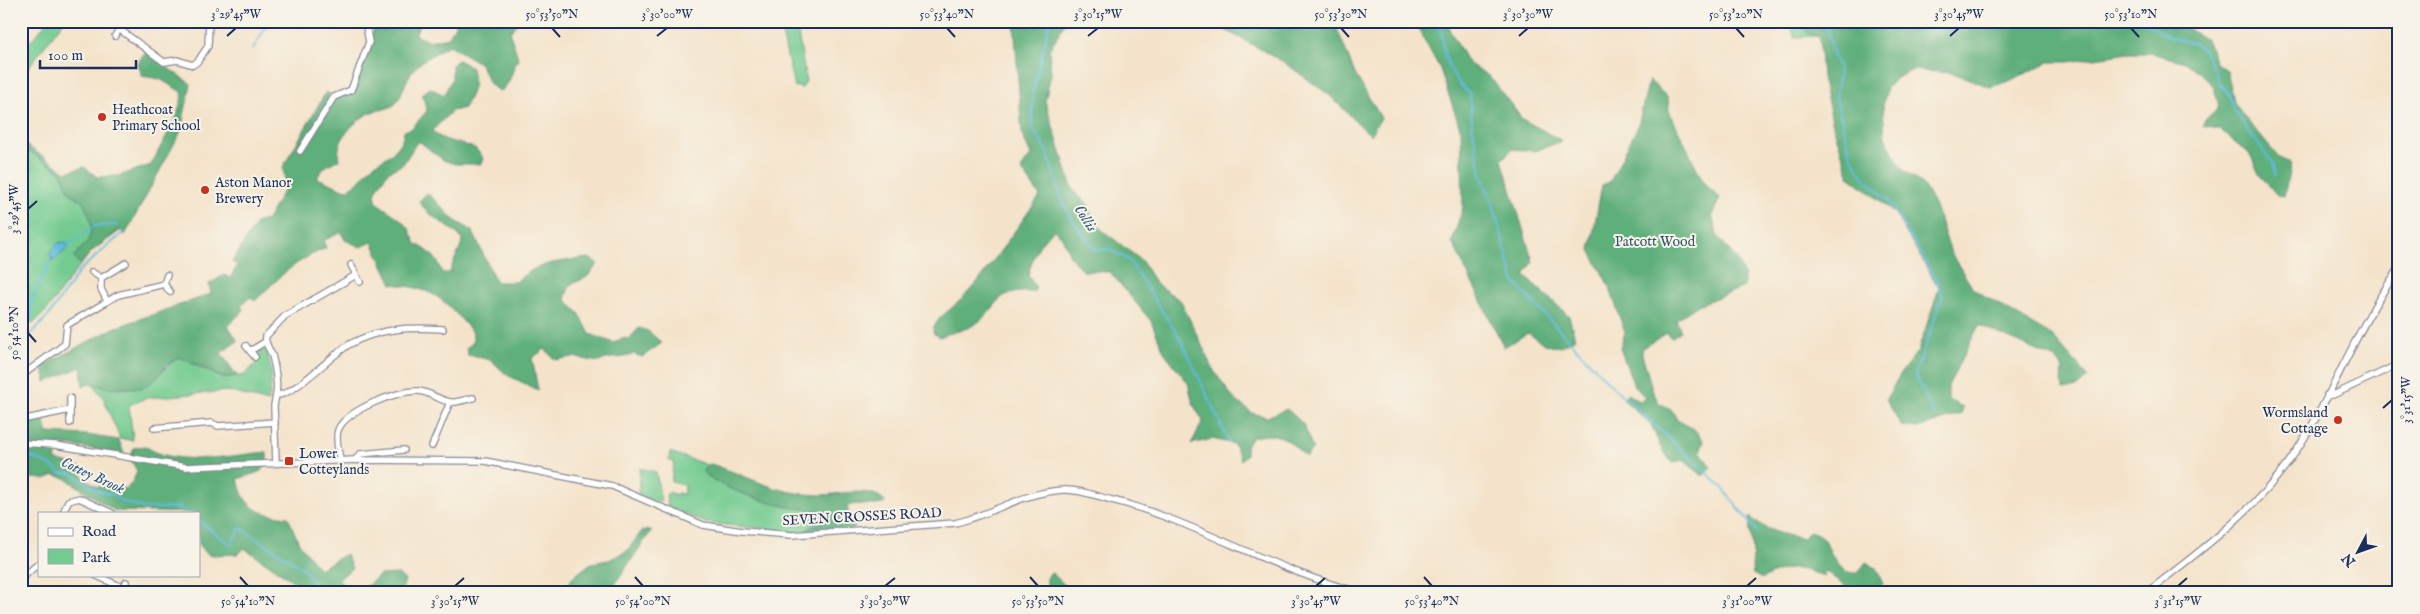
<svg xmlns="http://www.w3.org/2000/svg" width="2420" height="614" viewBox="0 0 2420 614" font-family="'IM FELL English',serif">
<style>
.green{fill:#73cb90;stroke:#477d77}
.forest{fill:#5eaf7a;stroke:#3c6f6c}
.water{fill:#5fbcdd;stroke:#3d769e}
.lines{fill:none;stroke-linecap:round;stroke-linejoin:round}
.stream{stroke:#5fbcdd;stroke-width:2}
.minor-casing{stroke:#888994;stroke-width:8}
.minor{stroke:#fff;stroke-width:5.5}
.ticks{fill:none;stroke:#1b2f5e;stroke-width:2}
.poi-dot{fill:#c8321e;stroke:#f7f3e8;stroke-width:2}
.labels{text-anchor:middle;stroke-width:4;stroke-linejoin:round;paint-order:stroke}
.poi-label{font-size:14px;fill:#1b2f5e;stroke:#f7f3e8;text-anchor:start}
.park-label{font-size:14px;fill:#31566a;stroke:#f7f3e8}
.street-label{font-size:14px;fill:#1b2f5e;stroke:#f7f3e8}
.water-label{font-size:15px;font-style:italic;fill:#2f5984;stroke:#f7f3e8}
.neatline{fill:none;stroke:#1b2f5e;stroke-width:2}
.ticks-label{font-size:12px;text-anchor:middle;fill:#1b2f5e}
</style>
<rect width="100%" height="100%" fill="#f7f3e8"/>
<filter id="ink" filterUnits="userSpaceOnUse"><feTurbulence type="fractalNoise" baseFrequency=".02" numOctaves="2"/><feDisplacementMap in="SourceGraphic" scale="10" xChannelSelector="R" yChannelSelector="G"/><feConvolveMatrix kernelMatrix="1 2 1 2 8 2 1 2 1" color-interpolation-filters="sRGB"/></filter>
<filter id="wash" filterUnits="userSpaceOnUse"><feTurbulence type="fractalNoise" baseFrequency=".0096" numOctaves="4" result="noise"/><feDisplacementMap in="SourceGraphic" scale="20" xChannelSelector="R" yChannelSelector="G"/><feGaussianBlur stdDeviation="1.12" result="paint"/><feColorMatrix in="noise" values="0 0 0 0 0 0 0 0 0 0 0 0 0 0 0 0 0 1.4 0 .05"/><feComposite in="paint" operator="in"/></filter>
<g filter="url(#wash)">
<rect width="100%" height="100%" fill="#f4e3ca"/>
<g class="green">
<polygon points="48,21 64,21 21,77 21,52"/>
<polygon points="779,21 796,21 806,81 802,88 794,86"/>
<polygon points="1788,21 1817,21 1804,28 1819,36 1795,37"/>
<polygon points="21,146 66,175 121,230 89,253 46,311 33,324 27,320 21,328"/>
<path d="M260,349L266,351C273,368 272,385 268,402L228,391L146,398L129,405L133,440L120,439L103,397L92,384C113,389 139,393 156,378C164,371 169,363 179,357L222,378L245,375L256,363L254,361L260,355L257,351Z"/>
<path d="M670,452L707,465L703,472C722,489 771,505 797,508C805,510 812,509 820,512L823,514L822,523L810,527L804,533L706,523L668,507L666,495L670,492L675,495L677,493L684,494L685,485L671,482L674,462L669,460Z"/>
<polygon points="640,468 656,472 661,501 655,502 638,494"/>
</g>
<g class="forest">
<path d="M377,21H421L415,35L428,41L449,37L457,21H520C518,24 513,27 511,31C509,35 517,52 518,59C511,71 512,82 501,91C487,87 487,75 480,64C477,61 454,48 449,45C433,55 417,61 408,78C404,86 401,96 396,103C390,109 382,109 375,111C357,117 334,140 339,160C329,163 322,168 317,178L346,190L354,186L372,166L393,153L402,140L404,131L411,129L427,111L422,94L430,88L444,95L452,79V65L458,60L471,67C477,82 472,94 464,108L452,111L432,131C443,143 463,142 476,149C478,151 481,156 483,158L481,164H455L443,160L420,142H417L403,164L388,172L378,187L375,194L377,203L399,218L408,227L416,244C430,251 438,258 442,273H450C452,261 461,252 462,239C450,224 429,219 419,201L427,193C437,201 444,210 453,219C459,224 467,226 473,232L496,282H516C535,262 563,261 589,258L598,264L587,277L570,285L565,299L579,313L590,334L614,343L622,338L629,339L639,328L648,331L662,343L642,357L634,354C622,360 611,355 599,362L573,357L555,360L545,349L532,358L538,390L507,375L491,360L468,355L466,348L473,343V333C445,300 437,289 392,284L372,242L361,247L345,240L341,232L323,241L326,248C291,263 281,276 255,301L250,297L241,306L244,310L228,326L238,341L221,353L237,376C217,379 218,375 202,367C195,363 187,362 179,357L167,365L157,378L142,388L121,387L113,389L92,384L83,386L81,367L46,382L42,366L114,328L211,294L209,284L224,275L230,278L238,265L232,262L257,222L267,220L286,186L283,167L326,92L334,97L351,90Z"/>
<path d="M1014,21H1066L1049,50L1051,74L1045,101L1071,185L1076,194L1088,204L1093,219L1102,230L1141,260L1156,284L1181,301L1214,371L1234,399L1252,413L1267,417L1287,409L1303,424L1313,449L1306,457C1284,437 1284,432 1252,437L1246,446V455L1241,460L1234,444L1212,439L1191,444L1203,421L1193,404L1188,383L1164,352L1151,321L1110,272L1083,271L1071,258L1062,237L1054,230C1038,242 1034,255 1028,275L1036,288L1033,292C991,290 1003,305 977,323C967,330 951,332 940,337L933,333L934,326L941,317L962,299L981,278L1040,196L1021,169L1031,155L1022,135Z"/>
<polygon points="1209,21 1334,21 1355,74 1381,118 1370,135 1328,94 1282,61"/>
<path d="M1414,21H1448L1449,29L1468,63L1490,77L1522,119L1562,141L1535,151L1512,149L1502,160L1533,262L1524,275L1569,316L1575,338C1555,353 1547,346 1528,333L1504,347L1452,242L1463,207L1461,131L1440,69Z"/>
<polygon points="1817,21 2175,21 2208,41 2216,63 2227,71 2234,102 2246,119 2279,158 2291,163 2284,196 2277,195 2259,174 2250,154 2219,129 2203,126 2205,120 2219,107 2214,87 2200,73 2185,62 2152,53 2128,53 2069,62 2049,62 2007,82 1990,87 1953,73 1913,70 1896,78 1887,88 1883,106 1885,138 1903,170 1923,185 1935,206 1951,253 1973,289 2053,337 2088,377 2077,387 2064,390 2061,381 2063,369 2056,359 1979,325 1948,386 1948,400 1963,407 1961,414 1918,428 1901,426 1886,399 1903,370 1918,351 1939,288 1894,212 1850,177 1834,129 1822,77 1819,37 1808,33 1803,27"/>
<path d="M145,52L191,84L180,133L125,235L120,230C105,240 91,250 81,265L73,257L88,241L92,228L89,215L83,202L70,193L60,171L23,147L26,145L66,172L84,167L97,177L118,176L151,165L177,116L183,93L160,79L142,76L138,63Z"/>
<polygon points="1649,80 1668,98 1669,111 1704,183 1720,198 1712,215 1717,235 1737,260 1744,275 1744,287 1698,305 1676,320 1681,331 1671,338 1667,333 1642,348 1642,354 1653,392 1659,403 1672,410 1677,420 1694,429 1704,441 1700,451 1711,467 1703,476 1683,460 1672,463 1660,446 1651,424 1623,399 1627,394 1640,401 1646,398 1634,386 1620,348 1625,333 1610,288 1590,250 1602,185 1610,182 1638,126"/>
<path d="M43,419L48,433L87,435L119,440L124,454L60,444L55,460L83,468L82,476L97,487L112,485L126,489L133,481L137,471L130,458L134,448L145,446C175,468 232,455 267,452V460L262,471L238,479C244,510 260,514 288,517L299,543L319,569L346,554L352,568L338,580L353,593H306L299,585L244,548L239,554L209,555L199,546V513L115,511L65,478L54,475L45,479L32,478L31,462L21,458V424Z"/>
<path d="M711,464C751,477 775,494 820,495C840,495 871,485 886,502C875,509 860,501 847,506L850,519L855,527L853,529L804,533L807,529L822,524L823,514C814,507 803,510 793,508C766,502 723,490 703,472L707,465Z"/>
<path d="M1750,517C1766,531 1783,534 1803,539L1810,531C1815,533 1821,535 1823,539C1833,553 1837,575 1858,573L1866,562L1876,568L1883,584L1875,593H1852L1825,570L1824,576C1796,566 1788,566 1762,579L1753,574C1751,566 1753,562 1753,554C1753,541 1748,530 1750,517Z"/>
<polygon points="652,530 616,582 611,593 563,593 573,577 591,563 609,560 627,551 642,531"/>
<polygon points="1051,572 1073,593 1047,593 1047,578"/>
<polygon points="398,574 405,580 401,593 358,593 380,575"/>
</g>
<polygon class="water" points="66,242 69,244 65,251 53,261 50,253 58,243"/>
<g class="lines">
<g class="stream">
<path d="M1050,21L1033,91L1032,129C1049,145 1053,177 1062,199C1069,218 1083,235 1096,250L1108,249L1129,260L1181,340L1229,442"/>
<path d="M1436,21C1443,30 1442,41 1444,51C1448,67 1458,85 1470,94L1472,125L1481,175L1493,204L1514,282L1613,387L1721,486L1757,532"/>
<polyline points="1826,21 1832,50 1839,69 1836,98 1851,156 1864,178 1888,200 1934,276 1943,296 1915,374 1934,415"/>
<polyline points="2135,21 2148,24 2171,38 2194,43 2204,51 2214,69 2219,83 2229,94 2233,109 2272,163 2275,176"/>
<polyline points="253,49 269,21"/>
<polyline points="69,244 94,226 117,225"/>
<polyline points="31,319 32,300 51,259"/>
<polyline points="21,345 49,315 81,269 123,233"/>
<polyline points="21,452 52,466 60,473 71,473 99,491 113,495 121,501 143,508 181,508 188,513"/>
<polyline points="199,521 231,545 240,528 303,568 321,593"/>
</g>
</g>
</g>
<g filter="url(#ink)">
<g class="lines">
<defs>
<g id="minor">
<polyline points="119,29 164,62 177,60 193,65 198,61 208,46 209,21"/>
<polyline points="115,36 124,21"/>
<polyline points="300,151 334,97 351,90 369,42 365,21"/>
<polyline points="351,265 360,282"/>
<polyline points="92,272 101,278"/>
<polyline points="164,284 167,275"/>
<polyline points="107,301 101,289 101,278 126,263"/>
<polyline points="246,346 255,357"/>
<polyline points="250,351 265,342"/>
<polyline points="21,376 65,344 67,325 118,295 164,284 170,292"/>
<path d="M276,395C278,383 275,367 272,355C269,348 264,343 266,336L285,316L356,275"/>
<polyline points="2327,395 2333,395 2399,364"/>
<polyline points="70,410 70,423"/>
<polyline points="21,420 70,410 70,398"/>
<polyline points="154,428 212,423 218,426 275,422"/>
<path d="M21,443L55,445L186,467L355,460L485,461L612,486L703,525L742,531L792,535L955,523C993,514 1024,492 1063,490C1079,489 1096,496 1112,500C1199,522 1276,573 1364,593"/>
<polyline points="432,446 450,402"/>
<polyline points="355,460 360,454 404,450"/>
<path d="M340,461C339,452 335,439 338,430C346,410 398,390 418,391C430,392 440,401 451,402C457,403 467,399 473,398"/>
<path d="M276,463L274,406L276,395C293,397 332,354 350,344C380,328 409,327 443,329"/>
<polyline points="63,513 68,501 79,498 112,513"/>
<polyline points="95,575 124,588"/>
<polyline points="21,579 39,563"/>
<polyline points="122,593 126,582"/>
<path d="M2146,593C2196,554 2250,515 2288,463C2331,403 2354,329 2399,269"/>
</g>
</defs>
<use href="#minor" class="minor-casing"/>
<use href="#minor" class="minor"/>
</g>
</g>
<path class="ticks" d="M552,28L560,37M947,28L955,37M1341,28L1349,37M1736,28L1744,37M2131,28L2139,37M227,36L236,28M657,36L667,28M1088,36L1098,28M1519,36L1528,28M1950,36L1959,28M28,209L37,201M28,333L36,342M2383,408L2392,400M240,577L248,586M635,577L643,586M1030,577L1038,586M1424,577L1432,586M455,586L464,578M885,586L895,578M1316,586L1325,578M1747,586L1756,578M2178,586L2187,578"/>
<g class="poi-dot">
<circle cx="102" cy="117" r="5"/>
<circle cx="205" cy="190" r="5"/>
<circle cx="2338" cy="420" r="5"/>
<rect x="284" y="456" width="10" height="10" rx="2.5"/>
</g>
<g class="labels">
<g class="poi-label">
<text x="112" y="114">Heathcoat<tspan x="112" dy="16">Primary School</tspan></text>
<text x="215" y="187">Aston Manor<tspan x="215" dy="16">Brewery</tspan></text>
<text x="2328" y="417" text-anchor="end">Wormsland<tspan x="2328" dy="16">Cottage</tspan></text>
<text x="299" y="458">Lower<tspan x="299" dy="16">Cotteylands</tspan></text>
</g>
<g class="park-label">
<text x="1655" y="246">Patcott Wood</text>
</g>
<g class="street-label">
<text transform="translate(862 516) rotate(-3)" y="5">SEVEN CROSSES ROAD</text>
</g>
<g class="water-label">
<text transform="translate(1086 218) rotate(57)" y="5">Collis</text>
<text transform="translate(93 475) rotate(25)" y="5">Cottey Brook</text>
</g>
</g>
<rect width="2420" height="614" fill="none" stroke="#f7f3e8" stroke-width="55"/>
<rect x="38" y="512" width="162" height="65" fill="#f7f3e8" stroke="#9fa5b1"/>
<rect x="48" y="528" width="25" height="8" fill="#ffffff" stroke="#9fa5b1"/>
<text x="82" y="536" font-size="15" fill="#1b2f5e">Road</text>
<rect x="48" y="549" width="25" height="15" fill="#73cb90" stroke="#9fa5b1"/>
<text x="82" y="562" font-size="15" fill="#1b2f5e">Park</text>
<g transform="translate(2358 552) rotate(229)" stroke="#f7f3e8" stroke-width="4" paint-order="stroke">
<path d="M0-4L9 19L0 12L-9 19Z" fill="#1b2f5e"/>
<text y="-8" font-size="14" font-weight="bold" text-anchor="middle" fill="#1b2f5e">N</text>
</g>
<path d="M40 60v8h96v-8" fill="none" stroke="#1b2f5e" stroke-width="2.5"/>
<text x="48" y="60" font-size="15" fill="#1b2f5e" stroke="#f7f3e8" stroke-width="4" paint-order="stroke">100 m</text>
<rect x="28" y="28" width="2364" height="558" class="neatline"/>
<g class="ticks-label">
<text x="236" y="18">3°29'45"W</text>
<text x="552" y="18">50°53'50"N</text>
<text x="667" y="18">3°30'00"W</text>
<text x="947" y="18">50°53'40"N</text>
<text x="1098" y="18">3°30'15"W</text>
<text x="1341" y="18">50°53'30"N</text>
<text x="1528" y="18">3°30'30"W</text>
<text x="1736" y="18">50°53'20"N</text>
<text x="1959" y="18">3°30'45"W</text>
<text x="2131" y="18">50°53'10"N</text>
<text transform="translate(14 209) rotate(-90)" y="4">3°29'45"W</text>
<text transform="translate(14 333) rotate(-90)" y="4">50°54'10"N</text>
<text transform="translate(2406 400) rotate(-90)" y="4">3°31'15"W</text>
<text x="248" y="605">50°54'10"N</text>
<text x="455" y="605">3°30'15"W</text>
<text x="643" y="605">50°54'00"N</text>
<text x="885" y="605">3°30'30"W</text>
<text x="1038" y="605">50°53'50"N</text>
<text x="1316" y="605">3°30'45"W</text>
<text x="1432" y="605">50°53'40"N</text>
<text x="1747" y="605">3°31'00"W</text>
<text x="2178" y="605">3°31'15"W</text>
</g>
</svg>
